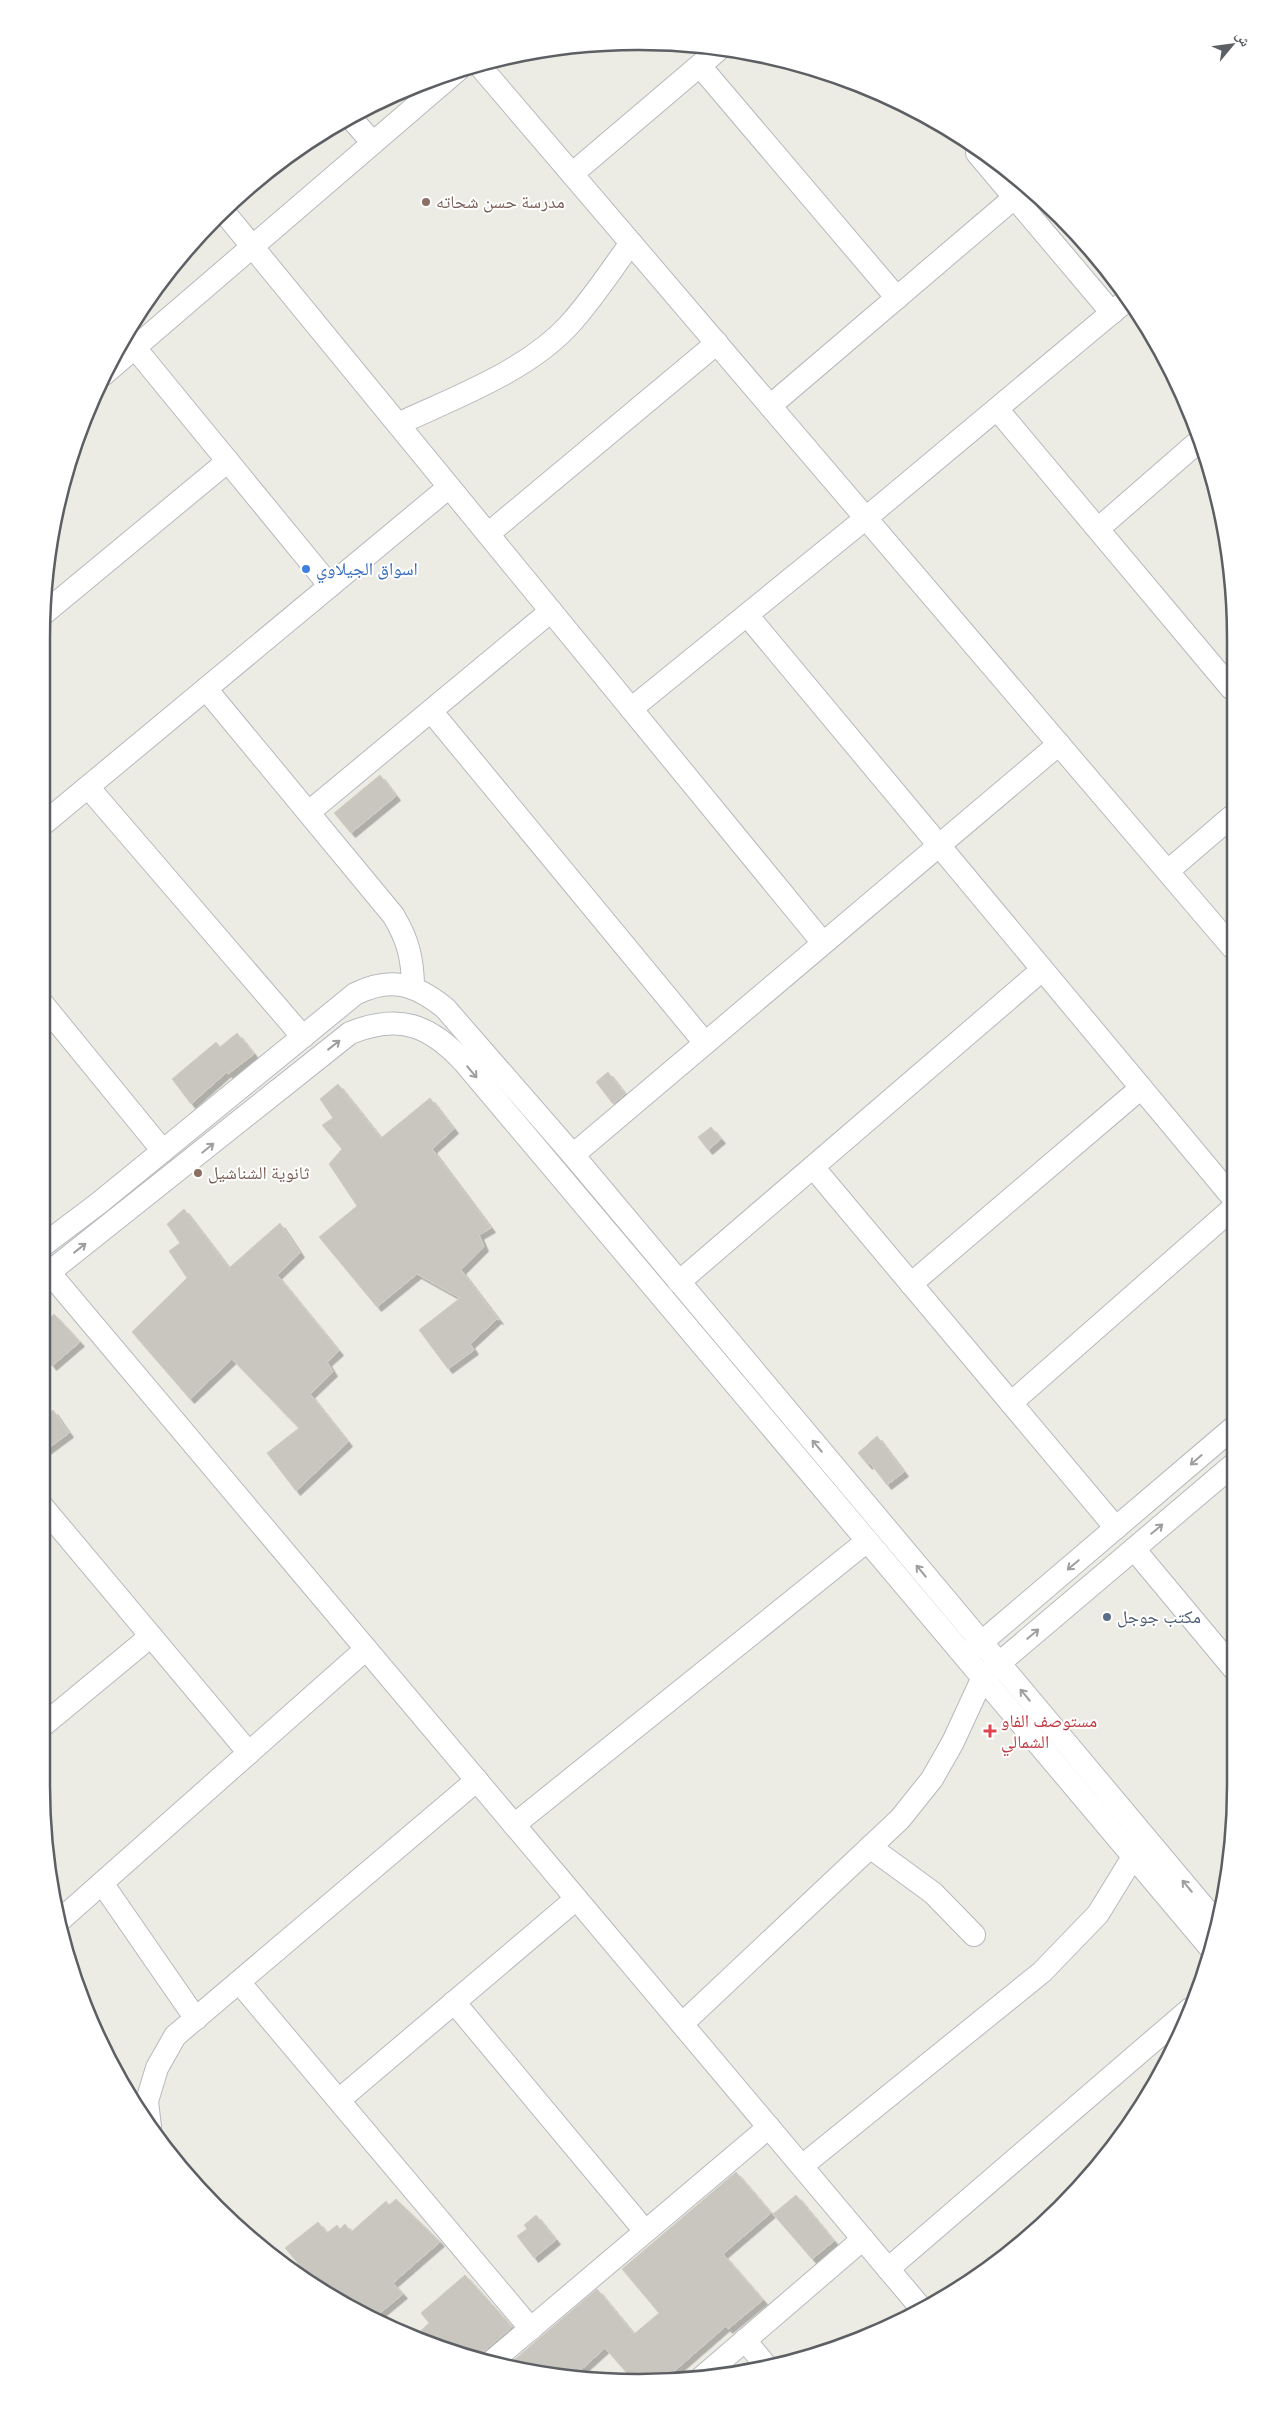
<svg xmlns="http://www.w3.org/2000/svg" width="1277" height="2424" viewBox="0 0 1277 2424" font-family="Karla,'Noto Naskh Arabic',sans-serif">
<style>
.building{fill:#c9c6c0;stroke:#d2cdc3;filter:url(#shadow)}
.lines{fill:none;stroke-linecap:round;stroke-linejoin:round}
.street-casing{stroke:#b6b9bd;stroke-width:24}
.street{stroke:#fff;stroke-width:22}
.oneway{stroke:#9d9fa1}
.education-dot{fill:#8d6e63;stroke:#fff;stroke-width:2}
.shop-dot{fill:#3f7fe0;stroke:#fff;stroke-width:2}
.service-dot{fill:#5c6f8a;stroke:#fff;stroke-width:2}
.health-dot{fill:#e0444e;stroke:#fff;stroke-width:2}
.labels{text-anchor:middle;stroke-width:4;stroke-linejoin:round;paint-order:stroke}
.education-label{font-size:18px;fill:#785e54;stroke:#fff;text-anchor:start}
.shop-label{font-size:18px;fill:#366cbe;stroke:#fff;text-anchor:start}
.service-label{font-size:18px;fill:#4e5e75;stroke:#fff;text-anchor:start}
.health-label{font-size:18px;fill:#be3a42;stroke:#fff;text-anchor:start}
.rim{fill:none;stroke:#5c5f63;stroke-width:2.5}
</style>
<defs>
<filter id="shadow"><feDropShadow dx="4.5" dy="4.5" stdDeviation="0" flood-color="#0004"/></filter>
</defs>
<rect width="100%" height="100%" fill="#edece4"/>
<g class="building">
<polygon points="380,775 396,796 351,833 334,813"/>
<polygon points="237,1033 254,1054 228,1074 227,1072 191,1104 172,1079 216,1042 220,1047"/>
<polygon points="608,1072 625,1094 613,1104 596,1082"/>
<polygon points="338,1084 381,1138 430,1098 454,1129 432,1149 491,1228 479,1235 484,1247 461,1270 499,1320 497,1319 470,1344 474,1350 448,1369 419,1330 460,1298 417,1274 377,1307 319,1237 357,1206 329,1164 342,1149 322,1125 333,1118 320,1099"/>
<polygon points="711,1127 721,1139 708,1150 698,1137"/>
<polygon points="184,1209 229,1268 280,1223 300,1253 277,1275 339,1351 327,1362 333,1372 310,1394 348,1442 296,1491 267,1453 299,1428 232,1359 190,1399 132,1332 187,1278 169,1251 180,1243 167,1224"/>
<polygon points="54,1314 80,1342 52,1366 42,1352 42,1325"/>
<polygon points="53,1410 69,1433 42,1453 42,1420"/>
<polygon points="877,1436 904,1472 887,1485 870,1463 868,1465 858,1453"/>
<polygon points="736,2172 771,2213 723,2254 763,2300 728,2329 726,2326 663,2381 634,2381 605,2348 573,2377 507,2366 597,2289 634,2334 659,2313 622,2269"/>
<polygon points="796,2195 834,2241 812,2259 773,2214"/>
<polygon points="396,2199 440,2242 393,2283 403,2294 374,2318 319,2288 285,2248 318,2222 327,2233 337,2225 340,2229 345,2224 351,2232 386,2201 389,2205"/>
<polygon points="536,2215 556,2240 534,2258 517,2236 527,2229 524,2225"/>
<polygon points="465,2275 512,2327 482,2353 477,2360 413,2338 429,2323 421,2313"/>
</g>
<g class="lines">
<defs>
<g id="street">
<polyline points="479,65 1232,947"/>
<polyline points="700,66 897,298"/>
<polyline points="350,117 373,143"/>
<polyline points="977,153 1112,313"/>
<polyline points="572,174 719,49"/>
<polyline points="224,212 823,943"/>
<polyline points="126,337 330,586"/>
<polyline points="103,375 458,70"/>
<polyline points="770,406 1015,197"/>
<polyline points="997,409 1231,688"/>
<path d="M398,424C454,398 527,371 569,325C592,300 611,270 631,243"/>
<polyline points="1098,529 1199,441"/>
<polyline points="488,534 717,343"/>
<polyline points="42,615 228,461"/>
<polyline points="747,615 1233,1198"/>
<path d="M206,689L393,915C408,939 413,960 413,988"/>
<polyline points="631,709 866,518 1127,300"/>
<polyline points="431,711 705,1043"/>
<polyline points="88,787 303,1037"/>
<polyline points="309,812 551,611"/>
<polyline points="42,825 449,487"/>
<polyline points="1168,871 1231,817"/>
<polyline points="42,1003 163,1151"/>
<polyline points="573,1155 1059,744"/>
<polyline points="813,1167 1116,1528"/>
<path d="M42,1246L99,1203L355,994C391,976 415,984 445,1008L573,1155L1218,1924"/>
<polyline points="42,1264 921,2308"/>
<path d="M42,1278L350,1033C399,1013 430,1025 464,1062L1212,1950"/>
<polyline points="679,1282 1042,970"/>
<polyline points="911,1284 1141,1088"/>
<polyline points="1011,1403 1233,1208"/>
<polyline points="42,1506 249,1753"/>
<polyline points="1134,1549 1234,1669"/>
<polyline points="969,1653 1233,1428"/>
<polyline points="41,1727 151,1636"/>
<polyline points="514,1825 867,1541"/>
<polyline points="870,1847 933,1893 974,1935"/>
<polyline points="102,1883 196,2019"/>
<polyline points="58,1922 366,1649"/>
<polyline points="239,1982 531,2329"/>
<polyline points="454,2002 645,2231"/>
<polyline points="682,2024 900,1819 932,1779 953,1742 983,1677 1233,1465"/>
<polyline points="339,2100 576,1899"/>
<polyline points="150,2127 147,2101 157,2068 175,2036 477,1780"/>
<polyline points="802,2166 1042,1972 1098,1914 1133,1857"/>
<polyline points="888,2269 1190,2009"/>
<polyline points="745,2340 767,2367"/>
<polyline points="490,2363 769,2127"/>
<polyline points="701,2378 863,2239"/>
</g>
</defs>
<use href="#street" class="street-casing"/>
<use href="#street" class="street"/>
</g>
<defs><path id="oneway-shaft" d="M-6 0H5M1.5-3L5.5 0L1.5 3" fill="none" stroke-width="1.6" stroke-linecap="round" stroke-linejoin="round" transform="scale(1.25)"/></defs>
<g class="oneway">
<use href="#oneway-shaft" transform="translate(334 1045) rotate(-38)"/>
<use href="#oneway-shaft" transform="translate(472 1072) rotate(50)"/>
<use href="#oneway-shaft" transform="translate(208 1148) rotate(-39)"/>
<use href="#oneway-shaft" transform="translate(80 1248) rotate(-38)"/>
<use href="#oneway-shaft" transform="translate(817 1446) rotate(-130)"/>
<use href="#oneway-shaft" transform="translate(1196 1460) rotate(139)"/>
<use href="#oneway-shaft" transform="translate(1157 1529) rotate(-40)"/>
<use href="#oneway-shaft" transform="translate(1073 1565) rotate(140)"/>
<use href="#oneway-shaft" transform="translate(921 1571) rotate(-130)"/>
<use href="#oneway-shaft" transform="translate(1033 1634) rotate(-40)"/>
<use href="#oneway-shaft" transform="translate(1025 1695) rotate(-130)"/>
<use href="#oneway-shaft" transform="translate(1187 1886) rotate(-130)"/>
</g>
<g class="education-dot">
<circle cx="426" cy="202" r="5"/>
<circle cx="198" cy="1173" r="5"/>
</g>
<circle class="shop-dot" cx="306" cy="569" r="5"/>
<circle class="service-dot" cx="1107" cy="1617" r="5"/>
<path class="health-dot" d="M987.5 1723.5h5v5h5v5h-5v5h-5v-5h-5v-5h5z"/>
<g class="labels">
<g class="education-label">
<text x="436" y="208">مدرسة حسن شحاته</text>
<text x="208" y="1179">ثانوية الشناشيل</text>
</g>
<g class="shop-label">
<text x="316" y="575">اسواق الجيلاوي</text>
</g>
<g class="service-label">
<text x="1117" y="1623">مكتب جوجل</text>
</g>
<g class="health-label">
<text x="1001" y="1727">مستوصف الفاو<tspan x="1001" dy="21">الشمالي</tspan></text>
</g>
</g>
<path d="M0 0H1277V2424H0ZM638 50H639A588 588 0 0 1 1227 638V1786A588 588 0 0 1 639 2374H638A588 588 0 0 1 50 1786V638A588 588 0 0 1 638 50Z" fill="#fff" fill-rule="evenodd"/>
<path class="rim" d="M638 50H639A588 588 0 0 1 1227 638V1786A588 588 0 0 1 639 2374H638A588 588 0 0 1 50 1786V638A588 588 0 0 1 638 50Z"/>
<g transform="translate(1232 45) rotate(61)" stroke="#ffffff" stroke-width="4" paint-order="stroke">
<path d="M0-4L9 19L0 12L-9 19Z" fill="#5c5f63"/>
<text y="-8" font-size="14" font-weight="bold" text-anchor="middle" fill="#5c5f63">ش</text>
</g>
</svg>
